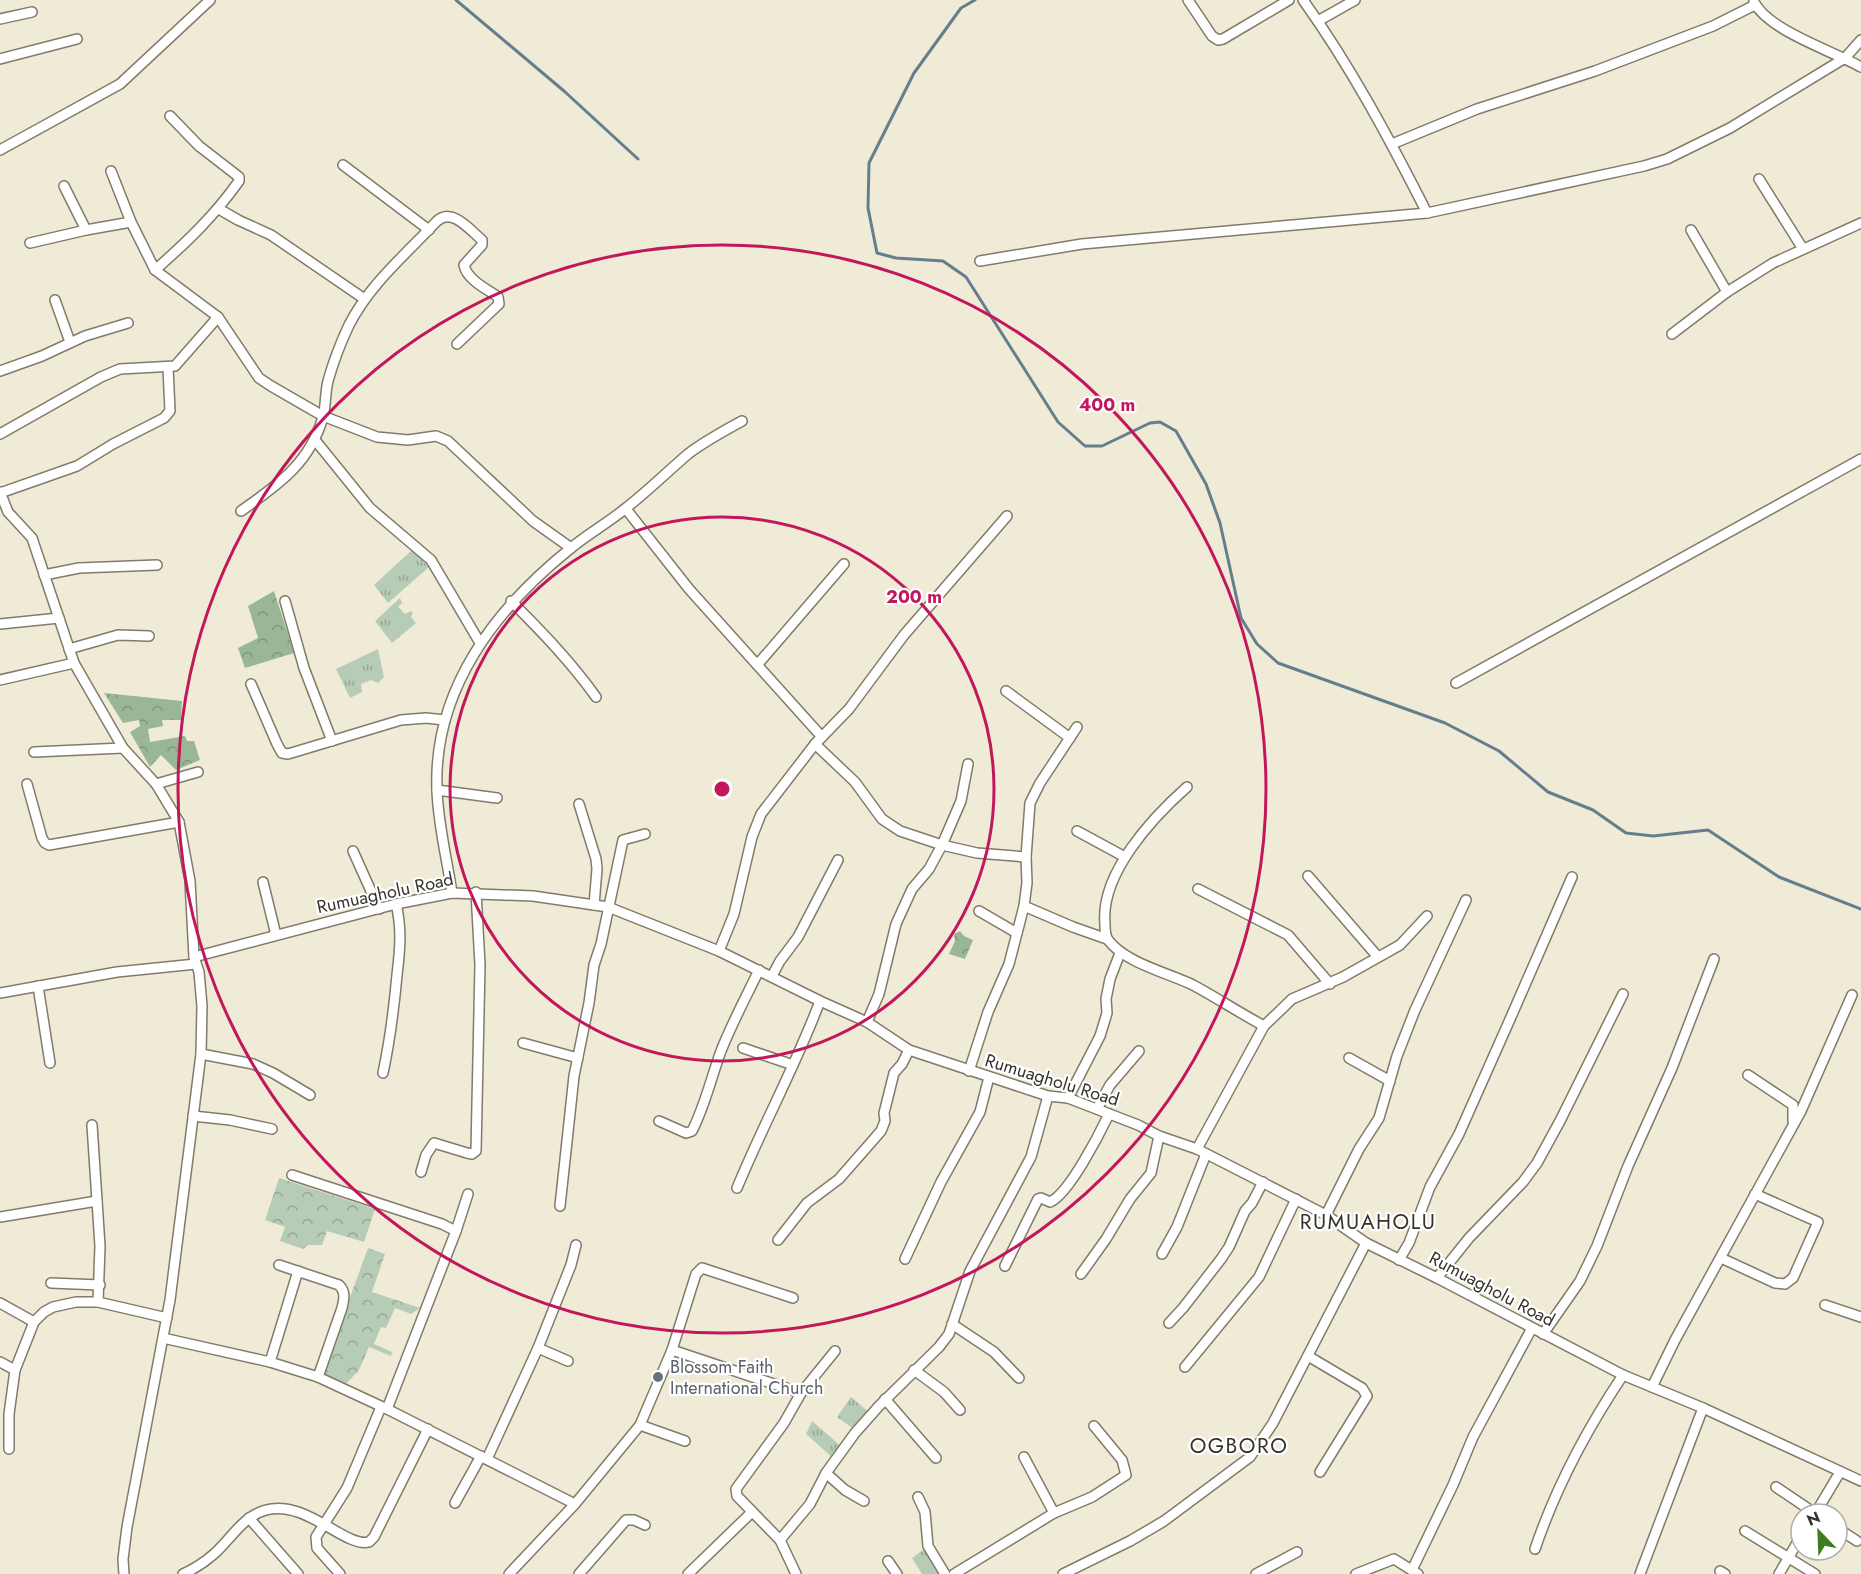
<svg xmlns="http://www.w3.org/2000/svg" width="1861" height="1574" viewBox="0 0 1861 1574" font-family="Jost,sans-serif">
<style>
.grass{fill:url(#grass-tufts)}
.forest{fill:url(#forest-crowns)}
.park{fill:url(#park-crowns)}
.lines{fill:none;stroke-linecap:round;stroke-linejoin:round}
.stream{stroke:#657e8e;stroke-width:3}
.minor-casing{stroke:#807b6a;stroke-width:12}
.minor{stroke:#fff;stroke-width:9}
.ring{fill:none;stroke:#c2185b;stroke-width:3}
.worship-dot{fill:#6b7280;stroke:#fff;stroke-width:2}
.labels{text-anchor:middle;stroke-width:4.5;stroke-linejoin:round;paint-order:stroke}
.street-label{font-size:18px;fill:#35322b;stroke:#fff}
.worship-label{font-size:18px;fill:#5b616d;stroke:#fff;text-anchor:start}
.quarter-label{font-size:21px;letter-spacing:1.5px;fill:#35322b;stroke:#fff}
.centre{fill:#c2185b;stroke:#fff;stroke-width:3}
.ring-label{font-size:18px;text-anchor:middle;font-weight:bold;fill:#c2185b;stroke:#fff;stroke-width:4.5;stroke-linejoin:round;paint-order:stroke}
</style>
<defs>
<pattern id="grass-tufts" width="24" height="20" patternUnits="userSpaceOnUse" patternTransform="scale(1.5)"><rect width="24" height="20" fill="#b7ccb6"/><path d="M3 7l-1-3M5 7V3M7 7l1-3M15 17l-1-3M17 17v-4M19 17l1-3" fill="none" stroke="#96a694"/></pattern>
<pattern id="forest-crowns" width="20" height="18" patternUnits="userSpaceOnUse" patternTransform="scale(1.5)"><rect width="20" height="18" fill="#99b797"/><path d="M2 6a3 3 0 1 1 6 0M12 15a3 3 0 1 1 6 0" fill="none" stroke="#7e957b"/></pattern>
<pattern id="park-crowns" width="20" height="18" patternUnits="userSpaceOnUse" patternTransform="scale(1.5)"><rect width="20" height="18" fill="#b7ccb6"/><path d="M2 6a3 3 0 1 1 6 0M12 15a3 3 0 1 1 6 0" fill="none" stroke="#96a694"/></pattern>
</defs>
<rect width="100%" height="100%" fill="#f0ebd7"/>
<g class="grass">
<polygon points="412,550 429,567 388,603 374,585"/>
<polygon points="400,598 402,603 398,607 405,614 411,611 413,612 411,617 416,623 392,643 375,621"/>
<polygon points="378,649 384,677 378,683 371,680 361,684 362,692 350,698 336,669"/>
<polygon points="851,1397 871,1414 855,1430 837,1417"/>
<polygon points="812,1421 843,1448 833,1458 806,1434"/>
<polygon points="926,1548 940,1574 922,1574 912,1558"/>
</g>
<g class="forest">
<polygon points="274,591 294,653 245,668 238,648 258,638 248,606"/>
<polygon points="104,693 182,701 181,720 162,720 163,726 148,729 150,742 185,736 187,741 194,741 200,760 176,770 161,755 150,767 130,732 140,726 139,720 123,723"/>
<polygon points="960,931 964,936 973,940 965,959 949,954 955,941 954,934"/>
</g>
<g class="park">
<polygon points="279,1178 375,1209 364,1242 327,1231 322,1245 308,1245 303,1249 280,1241 285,1227 265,1220"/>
<polygon points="368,1248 385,1254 372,1292 420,1308 411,1314 395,1308 386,1328 381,1327 374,1344 392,1352 391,1356 369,1347 359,1370 345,1385 322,1374"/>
</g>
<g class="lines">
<g class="stream">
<polyline points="456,0 564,91 638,159"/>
<polyline points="975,0 961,8 914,73 869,163 868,208 877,253 896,258 943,261 966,277 1058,422 1085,446 1102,446 1150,423 1160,422 1176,431 1206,484 1220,523 1241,618 1257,644 1278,663 1445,723 1499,751 1548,792 1593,810 1626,833 1653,836 1708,830 1779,877 1861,909"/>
</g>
<defs>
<g id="minor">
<polyline points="1188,0 1212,36 1218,40 1223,39 1289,0"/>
<path d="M1303,0C1351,67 1390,140 1427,213"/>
<path d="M1754,2C1769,31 1833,51 1861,67"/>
<polyline points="0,19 32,12"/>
<polyline points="1318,21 1355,0"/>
<polyline points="0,59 77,39"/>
<polyline points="1392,144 1477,109 1595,71 1713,26 1755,5"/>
<polyline points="0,150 120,84 210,0"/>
<polyline points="343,165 429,230"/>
<polyline points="111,171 131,222 155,270 218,317 259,378 271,386 323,416 377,437 408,440 436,436 448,441 533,521 571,548"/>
<polyline points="1759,179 1803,249"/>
<polyline points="64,186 86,230"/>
<polyline points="219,209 238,220 271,235 363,298"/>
<polyline points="1691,230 1727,292"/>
<polyline points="30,243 86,230 131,222"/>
<polyline points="980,261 1082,244 1427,213 1644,166 1667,159 1730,128 1845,58 1861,40"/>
<path d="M155,270C187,242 215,215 239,181V177L199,146L170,116"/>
<polyline points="55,300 70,342"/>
<polyline points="1672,334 1727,292 1773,263 1861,223"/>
<polyline points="0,371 42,356 85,336 128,323"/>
<polyline points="0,434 101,377 120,369 175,366 218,317"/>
<polyline points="315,440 370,508 431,560 480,643"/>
<polyline points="0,492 8,512 32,538 74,663 123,748 156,784 179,822 190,881 194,957 199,972 202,1006 201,1054 170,1300 127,1527 123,1559 124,1574"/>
<polyline points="0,493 77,466 113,444 164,418 170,411 168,367"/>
<polyline points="626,509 689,589 822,737"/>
<path d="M241,511C278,485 310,463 323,417C326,405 325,393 328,381C333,363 341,342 349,325C370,284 406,254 437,221C452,207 470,230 482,240V245L464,265C467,280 487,289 498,297L499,304L457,344"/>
<polyline points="44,575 79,568 157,565"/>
<polyline points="285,601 304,668 332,741"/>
<path d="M511,601C542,632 571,662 596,697"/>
<polyline points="0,624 59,618"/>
<polyline points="69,649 118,635 149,636"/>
<polyline points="758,664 844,564"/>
<polyline points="0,680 74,663"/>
<polyline points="1456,683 1861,459"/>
<polyline points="251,684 277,744 282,753 288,754 401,720 426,718 445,720"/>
<polyline points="1006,691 1070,738"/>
<polyline points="815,744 855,782 882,819 900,831 942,845 977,853 1026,857"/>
<polyline points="34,752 123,748"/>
<polyline points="27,784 42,838 45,843 49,845 179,822"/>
<polyline points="156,784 198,772"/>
<path d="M1187,787C1152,818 1100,874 1105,924C1105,930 1105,937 1109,941C1126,963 1168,973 1193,985C1217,998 1240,1013 1264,1026"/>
<polyline points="437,790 497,798"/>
<polyline points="579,804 596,859 597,869 594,905"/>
<polyline points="1077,831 1125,857"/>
<polyline points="353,851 379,909"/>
<polyline points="1308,876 1378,957"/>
<polyline points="263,882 276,935"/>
<polyline points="1198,889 1288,935 1330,984"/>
<path d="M452,893C447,859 438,824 437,790C433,689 496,608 571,548C588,534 609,522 626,508C648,491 667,472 688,454C705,441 724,431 742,421"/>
<polyline points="1024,906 1073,927 1107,939"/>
<polyline points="979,911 1017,933"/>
<polyline points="719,951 734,914 752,837 761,814 815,744 849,709 904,635 1007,516"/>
<polyline points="194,957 396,904 452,893 533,896 608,907 719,951 820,1001 867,1022 909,1050 1048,1096 1068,1098 1138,1125 1159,1136 1197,1149 1326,1215 1366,1243 1437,1278 1623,1375 1703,1408 1861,1481"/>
<polyline points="772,976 780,961 798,937 838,860"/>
<polyline points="38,986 50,1063"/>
<polyline points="0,993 117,972 196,964"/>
<polyline points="867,1022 879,994 896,924 912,889 929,869 942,845 961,801 968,764"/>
<polyline points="523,1043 578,1058"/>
<polyline points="743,1048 793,1065"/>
<polyline points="201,1054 253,1064 273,1073 310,1095"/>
<polyline points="1349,1058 1390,1081"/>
<polyline points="969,1071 988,1012 1009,964 1024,906 1027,883 1026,857 1030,803 1040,783 1077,727"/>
<path d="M383,1073C390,1040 394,1008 397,975C400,950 402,928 396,904"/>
<polyline points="1748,1075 1793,1105 1793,1121"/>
<polyline points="1068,1098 1100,1036 1107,1013 1106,999 1110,979 1120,953"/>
<polyline points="1097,1109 1110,1085 1139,1051"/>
<polyline points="193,1116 230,1120 272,1129"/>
<path d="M659,1121L686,1133L692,1131C705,1106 711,1078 721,1051C732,1023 746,997 759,970"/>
<polyline points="92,1125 100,1246 98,1302"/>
<polyline points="1197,1149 1264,1026 1292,999 1343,977 1400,945 1427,916"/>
<polyline points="421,1172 426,1155 434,1143 467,1153 472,1154 476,1151 480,965 476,892"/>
<polyline points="292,1175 442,1224 456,1231 387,1409"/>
<path d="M737,1188C763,1125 796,1065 820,1001"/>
<polyline points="560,1206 574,1076 589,1003 594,965 601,944 623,840 645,834"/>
<polyline points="1326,1215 1359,1149 1379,1118 1397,1056 1415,1010 1466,900"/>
<polyline points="0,1217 97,1201"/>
<polyline points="456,1231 468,1194"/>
<polyline points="778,1240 807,1203 839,1179 881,1131 885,1121 884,1113 894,1073 902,1064 909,1050"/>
<polyline points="1162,1254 1177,1227 1206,1154"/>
<polyline points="1721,1258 1775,1283 1785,1284 1793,1278 1818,1222 1755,1194"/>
<polyline points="905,1259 941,1182 980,1112 989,1077"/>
<polyline points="1399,1260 1409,1243 1430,1187 1459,1134 1511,1017 1572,877"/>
<path d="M279,1265L339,1285C346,1292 344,1299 342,1308L318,1377"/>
<path d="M1005,1266L1038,1199L1041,1198L1050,1202C1069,1194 1100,1133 1109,1114"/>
<polyline points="1081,1274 1106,1239 1130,1199 1151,1173 1159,1136"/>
<polyline points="1437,1278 1469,1238 1523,1182 1537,1163 1560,1121 1623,994"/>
<polyline points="51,1283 100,1285"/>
<polyline points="0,1303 34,1322"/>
<polyline points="1825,1305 1861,1317"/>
<polyline points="1169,1323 1183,1308 1221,1259 1229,1247 1245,1211 1252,1203 1263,1182"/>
<polyline points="952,1324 994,1352 1019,1378"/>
<polyline points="1543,1334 1580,1281 1597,1246 1628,1166 1672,1068 1714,959"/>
<polyline points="163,1338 270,1362 318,1377 387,1409 575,1504"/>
<polyline points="538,1348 568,1361"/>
<polyline points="672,1350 801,1393"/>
<polyline points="1308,1356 1362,1388 1367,1396 1320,1472"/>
<polyline points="0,1362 15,1370"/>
<polyline points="270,1362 298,1271"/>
<polyline points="1185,1367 1259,1277 1296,1199"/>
<polyline points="914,1370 944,1392 960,1410"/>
<polyline points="1652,1387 1675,1340 1801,1111 1852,995"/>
<polyline points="885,1399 936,1458"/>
<polyline points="640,1425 685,1441"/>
<polyline points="9,1449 9,1414 15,1370 34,1322 44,1312 53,1307 76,1302 98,1302 167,1318"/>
<polyline points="1024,1457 1054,1513"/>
<polyline points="487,1459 538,1348 571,1265 576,1245"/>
<polyline points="826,1473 845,1490 864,1501"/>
<polyline points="1776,1487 1816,1514"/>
<polyline points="918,1497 925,1512 928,1546 945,1574"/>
<polyline points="455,1503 481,1456"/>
<polyline points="1815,1514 1840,1472"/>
<polyline points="249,1518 298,1574"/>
<polyline points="1837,1528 1857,1541"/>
<polyline points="1745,1531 1815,1574"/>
<polyline points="780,1540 810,1504 826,1473 855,1433 879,1406 939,1347 949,1334 970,1271 1031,1157 1048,1096"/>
<path d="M1535,1549C1556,1487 1587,1429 1623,1375"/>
<polyline points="888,1561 897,1574"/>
<polyline points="1412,1570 1453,1485 1473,1437 1532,1328"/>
<polyline points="1720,1571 1725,1574"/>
<path d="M183,1574C194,1569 205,1562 214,1554C231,1539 243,1516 266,1510C306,1499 345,1548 369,1542L374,1537L428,1429"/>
<polyline points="340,1574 317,1548 316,1537 347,1488 381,1407"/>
<polyline points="509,1574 575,1504 640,1425 672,1350 696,1274 702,1268 793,1298"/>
<polyline points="579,1574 626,1520 634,1520 645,1525"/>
<polyline points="688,1574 752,1512"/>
<polyline points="796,1574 780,1540 737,1496 736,1489 784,1423 801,1393 835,1351"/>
<polyline points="954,1574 1054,1513 1092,1497 1126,1475 1122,1460 1094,1426"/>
<polyline points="1063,1574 1130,1541 1164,1521 1250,1457 1273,1423 1366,1243"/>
<polyline points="1256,1574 1297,1552"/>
<polyline points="1356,1574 1394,1559 1418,1574"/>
<polyline points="1640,1574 1703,1408"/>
<polyline points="1779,1574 1801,1536"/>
</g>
</defs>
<use href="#minor" class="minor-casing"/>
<use href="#minor" class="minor"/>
</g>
<g class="ring">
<circle cx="722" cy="789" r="272"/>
<circle cx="722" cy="789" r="544"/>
</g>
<circle class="worship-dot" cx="658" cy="1377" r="6"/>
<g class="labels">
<g class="street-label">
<text transform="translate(385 893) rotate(-12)" y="6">Rumuagholu Road</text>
<text transform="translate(1052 1080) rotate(17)" y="6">Rumuagholu Road</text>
<text transform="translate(1492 1289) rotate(28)" y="6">Rumuagholu Road</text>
</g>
<g class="worship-label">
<text x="670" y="1373">Blossom Faith<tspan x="670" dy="21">International Church</tspan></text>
</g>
<g class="quarter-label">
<text x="1368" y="1229">RUMUAHOLU</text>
<text x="1239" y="1453">OGBORO</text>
</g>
</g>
<circle cx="722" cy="789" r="9" class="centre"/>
<g class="ring-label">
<text x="1107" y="411">400 m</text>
<text x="914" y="603">200 m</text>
</g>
<g transform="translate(1819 1532) rotate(337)"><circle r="28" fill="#ffffff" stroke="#aeadaa" stroke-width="1.5"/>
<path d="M0-4.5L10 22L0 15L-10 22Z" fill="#3c7e1f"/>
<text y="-9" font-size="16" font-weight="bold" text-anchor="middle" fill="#35322b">N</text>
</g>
</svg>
